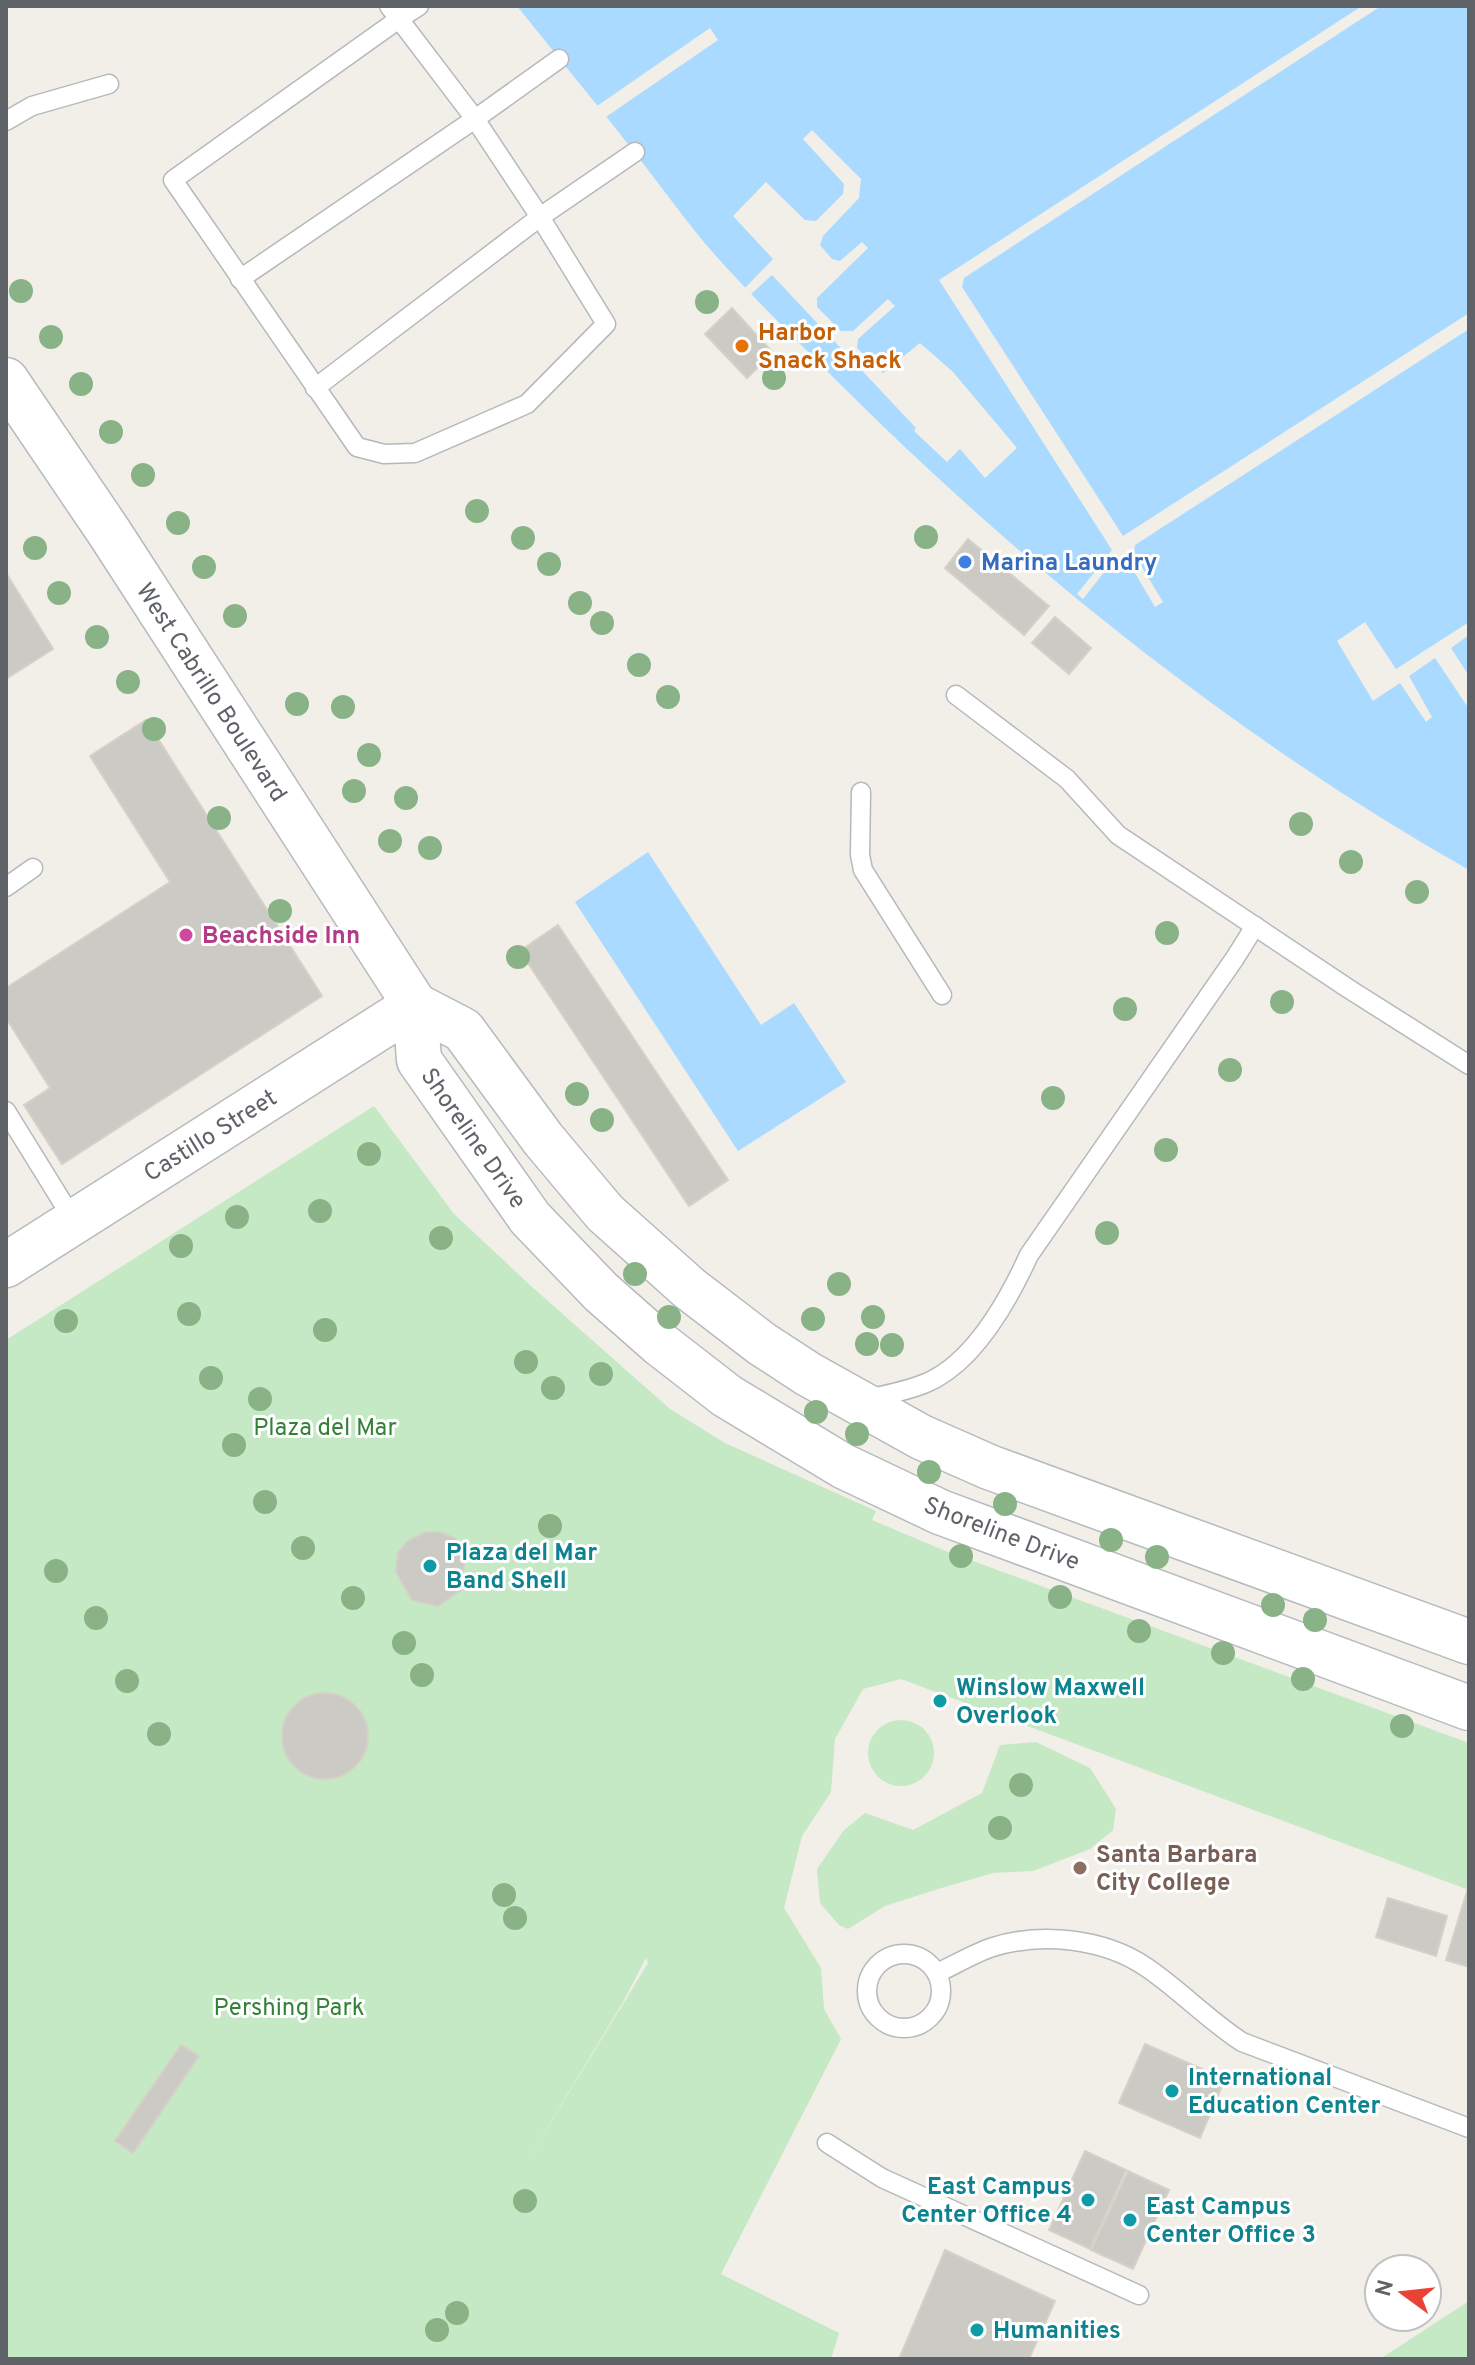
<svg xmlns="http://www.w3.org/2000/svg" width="1475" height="2365" viewBox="0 0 1475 2365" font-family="Overpass,sans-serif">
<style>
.green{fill:#c5e8c5;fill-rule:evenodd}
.water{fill:#aadaff}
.pier{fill:#f1efe8}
.building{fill:#cccac5;stroke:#d6d1c6;stroke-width:2}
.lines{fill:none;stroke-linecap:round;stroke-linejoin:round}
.service-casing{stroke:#b5b8bc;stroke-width:21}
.secondary-casing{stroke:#b6babf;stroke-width:47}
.service{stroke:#fff;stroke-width:18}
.secondary{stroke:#fff;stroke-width:44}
.tree{fill:#89b387}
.food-dot{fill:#e8710a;stroke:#fff;stroke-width:3}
.shop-dot{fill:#3f7fe0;stroke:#fff;stroke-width:3}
.hotel-dot{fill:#d1479c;stroke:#fff;stroke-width:3}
.culture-dot{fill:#0f9aa8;stroke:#fff;stroke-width:3}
.education-dot{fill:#8d6e63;stroke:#fff;stroke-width:3}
.labels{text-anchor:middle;stroke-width:6;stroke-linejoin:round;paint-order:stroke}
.food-label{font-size:24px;font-weight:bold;fill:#c56008;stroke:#fff;text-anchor:start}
.shop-label{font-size:24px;font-weight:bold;fill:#366cbe;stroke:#fff;text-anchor:start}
.street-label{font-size:24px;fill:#5f6368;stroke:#fff}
.hotel-label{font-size:24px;font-weight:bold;fill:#b23c85;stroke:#fff;text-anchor:start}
.park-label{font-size:24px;fill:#348238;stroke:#fff}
.culture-label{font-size:24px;font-weight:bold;fill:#0d838f;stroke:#fff;text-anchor:start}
.education-label{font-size:24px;font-weight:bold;fill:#785e54;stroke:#fff;text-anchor:start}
</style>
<rect width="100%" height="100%" fill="#f1efe8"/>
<g class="green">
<path d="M374,1106L454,1214L531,1286L670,1409L725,1443L876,1511L872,1520L943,1550L1469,1743V1890L901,1679L863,1689L835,1739L831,1792L802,1836L784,1908L821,1968L824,2009L841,2039L721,2274L839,2333L831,2359H6V1340ZM646,1958L648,1963L520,2173L623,2002Z"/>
<circle cx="901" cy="1753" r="33"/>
<polygon points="1036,1742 1090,1768 1116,1809 1113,1830 1090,1849 1033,1871 993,1873 938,1889 885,1906 848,1929 839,1925 820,1903 817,1869 844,1830 865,1813 913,1830 982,1793 1000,1745"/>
<polygon points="1469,2301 1469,2359 1380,2359"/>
</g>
<g class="water">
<path d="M517,6H1469V870C1238,739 1020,565 833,377C789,332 743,288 703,241C679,212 658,182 635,153C596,103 556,55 517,6Z"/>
<polygon points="648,852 761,1025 794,1003 846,1082 738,1151 575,902"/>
</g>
<g class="pier">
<polygon points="1362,6 1381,6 964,278 962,287 1123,536 1469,313 1469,329 1135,545 1134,554 1163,602 1155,607 1129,563 1113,561 1083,599 1077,594 1112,550 939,280"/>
<polygon points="710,28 718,40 603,119 594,108"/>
<polygon points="812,130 861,179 859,198 823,236 820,245 832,259 840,261 862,242 868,248 817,298 817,307 841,331 853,331 888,299 895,306 858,339 857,348 883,373 920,343 953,372 1017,448 985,478 960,449 947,462 914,431 916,428 772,275 750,295 744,289 773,259 733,216 766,182 805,220 816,221 843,194 844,184 803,139"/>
<polygon points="1365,622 1396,669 1469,622 1469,635 1451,648 1469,676 1469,709 1435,658 1409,676 1432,717 1426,722 1400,683 1373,701 1337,641"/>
</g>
<g class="building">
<polygon points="732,308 773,353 747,378 705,334"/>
<polygon points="968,539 1049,606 1024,635 945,568"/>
<polygon points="6,573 53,649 6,679"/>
<polygon points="1055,617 1091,648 1069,674 1032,643"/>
<polygon points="146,720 322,996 62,1164 24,1105 50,1088 6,1018 6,988 170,882 90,756"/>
<polygon points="558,925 728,1180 689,1206 520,951"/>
<polygon points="426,1532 439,1532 455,1538 465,1549 465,1558 460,1591 438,1606 412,1600 396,1572 398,1552 409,1540"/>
<circle cx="325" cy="1736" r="43"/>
<polygon points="1468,1888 1469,1888 1469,1967 1446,1960"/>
<polygon points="1388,1898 1447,1916 1436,1956 1376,1937"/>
<polygon points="1145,2044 1225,2079 1200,2138 1119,2103"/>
<polygon points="181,2045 199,2056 133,2153 115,2141"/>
<polygon points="1085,2151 1126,2170 1090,2249 1049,2230"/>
<polygon points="1128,2171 1169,2190 1133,2269 1091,2250"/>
<polygon points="945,2250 1055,2301 1029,2359 899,2359"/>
</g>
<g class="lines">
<defs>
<g id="service">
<polyline points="389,6 399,19 475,119 540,217 606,324 527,404 415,453 384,454 357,447 173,180 399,19 419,6"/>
<polyline points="6,121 32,106 109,84"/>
<polyline points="240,279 475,119 559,59"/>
<polyline points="315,388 540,217 635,152"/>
<polyline points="956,695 1067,779 1118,835 1349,989 1469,1065"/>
<polyline points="861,792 860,855 863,870 942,995"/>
<polyline points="6,887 33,868"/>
<polyline points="6,1111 74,1221"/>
<path d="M866,1399C886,1395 907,1391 926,1383C974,1363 1008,1301 1029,1255L1235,958L1255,926"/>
<circle cx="904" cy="1991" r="37"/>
<path d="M937,1973C955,1965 974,1953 993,1947C1041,1932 1103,1938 1146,1967C1180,1990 1208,2020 1242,2042L1469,2128"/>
<polyline points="827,2143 882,2178 1139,2295"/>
</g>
<g id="secondary">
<polyline points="6,380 109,532 415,1005 419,1060 530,1218 601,1292 660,1344 727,1396 843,1466 940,1512 1469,1708"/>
<polyline points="415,1005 463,1030 543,1139 605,1213 689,1288 762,1344 808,1374 921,1437 989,1467 1469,1642"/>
<polyline points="6,1265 415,1005"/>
</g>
</defs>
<use href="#service" class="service-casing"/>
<use href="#secondary" class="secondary-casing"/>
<use href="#service" class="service"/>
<use href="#secondary" class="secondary"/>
</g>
<g class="tree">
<circle cx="21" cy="291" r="12"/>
<circle cx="707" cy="302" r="12"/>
<circle cx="51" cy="337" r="12"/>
<circle cx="774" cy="378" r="12"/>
<circle cx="81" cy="384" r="12"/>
<circle cx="111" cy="432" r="12"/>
<circle cx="143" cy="475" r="12"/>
<circle cx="477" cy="511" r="12"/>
<circle cx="178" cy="523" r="12"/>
<circle cx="926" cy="537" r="12"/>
<circle cx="523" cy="538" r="12"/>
<circle cx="35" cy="548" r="12"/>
<circle cx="549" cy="564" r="12"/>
<circle cx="204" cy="567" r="12"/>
<circle cx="59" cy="593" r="12"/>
<circle cx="580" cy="603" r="12"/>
<circle cx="235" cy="616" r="12"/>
<circle cx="602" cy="623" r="12"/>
<circle cx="97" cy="637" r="12"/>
<circle cx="639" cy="665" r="12"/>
<circle cx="128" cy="682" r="12"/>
<circle cx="668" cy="697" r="12"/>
<circle cx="297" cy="704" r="12"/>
<circle cx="343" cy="707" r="12"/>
<circle cx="154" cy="729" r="12"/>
<circle cx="369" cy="755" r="12"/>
<circle cx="354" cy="791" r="12"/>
<circle cx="406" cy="798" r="12"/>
<circle cx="219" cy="818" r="12"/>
<circle cx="1301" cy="824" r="12"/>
<circle cx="390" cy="841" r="12"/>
<circle cx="430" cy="848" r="12"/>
<circle cx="1351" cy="862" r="12"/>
<circle cx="1417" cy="892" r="12"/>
<circle cx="280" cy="911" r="12"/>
<circle cx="1167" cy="933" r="12"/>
<circle cx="518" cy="957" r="12"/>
<circle cx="1282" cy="1002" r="12"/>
<circle cx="1125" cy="1009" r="12"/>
<circle cx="1230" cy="1070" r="12"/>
<circle cx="577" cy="1094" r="12"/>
<circle cx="1053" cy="1098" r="12"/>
<circle cx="602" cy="1120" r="12"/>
<circle cx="1166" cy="1150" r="12"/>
<circle cx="369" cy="1154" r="12"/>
<circle cx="320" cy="1211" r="12"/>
<circle cx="237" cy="1217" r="12"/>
<circle cx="1107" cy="1233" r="12"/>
<circle cx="441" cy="1238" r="12"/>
<circle cx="181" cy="1246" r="12"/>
<circle cx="635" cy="1274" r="12"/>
<circle cx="839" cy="1284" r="12"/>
<circle cx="189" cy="1314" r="12"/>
<circle cx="669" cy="1317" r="12"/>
<circle cx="873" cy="1317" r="12"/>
<circle cx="813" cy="1319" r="12"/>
<circle cx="66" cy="1321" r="12"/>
<circle cx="325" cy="1330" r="12"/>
<circle cx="867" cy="1344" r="12"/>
<circle cx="892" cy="1345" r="12"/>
<circle cx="526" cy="1362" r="12"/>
<circle cx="601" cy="1374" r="12"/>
<circle cx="211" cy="1378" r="12"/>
<circle cx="553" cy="1388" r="12"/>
<circle cx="260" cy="1399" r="12"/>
<circle cx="816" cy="1412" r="12"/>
<circle cx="857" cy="1434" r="12"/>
<circle cx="234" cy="1445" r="12"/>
<circle cx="929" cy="1472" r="12"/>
<circle cx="265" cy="1502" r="12"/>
<circle cx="1005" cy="1504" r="12"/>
<circle cx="550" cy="1526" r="12"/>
<circle cx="1111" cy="1540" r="12"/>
<circle cx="303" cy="1548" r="12"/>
<circle cx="961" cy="1556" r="12"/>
<circle cx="1157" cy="1557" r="12"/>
<circle cx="56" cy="1571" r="12"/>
<circle cx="1060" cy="1597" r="12"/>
<circle cx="353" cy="1598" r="12"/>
<circle cx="1273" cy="1605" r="12"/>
<circle cx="96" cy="1618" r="12"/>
<circle cx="1315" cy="1620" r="12"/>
<circle cx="1139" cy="1631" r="12"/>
<circle cx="404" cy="1643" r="12"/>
<circle cx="1223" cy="1653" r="12"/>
<circle cx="422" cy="1675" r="12"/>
<circle cx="1303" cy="1679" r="12"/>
<circle cx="127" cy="1681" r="12"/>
<circle cx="1402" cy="1726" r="12"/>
<circle cx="159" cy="1734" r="12"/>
<circle cx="1021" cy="1785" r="12"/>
<circle cx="1000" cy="1828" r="12"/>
<circle cx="504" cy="1895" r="12"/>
<circle cx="515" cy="1918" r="12"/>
<circle cx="525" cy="2201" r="12"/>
<circle cx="457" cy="2313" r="12"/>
<circle cx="437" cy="2330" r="12"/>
</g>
<circle class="food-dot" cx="742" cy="346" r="8"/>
<circle class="shop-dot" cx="965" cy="562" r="8"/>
<circle class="hotel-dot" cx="186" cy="935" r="8"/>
<g class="culture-dot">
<circle cx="430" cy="1566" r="8"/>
<circle cx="940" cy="1701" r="8"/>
<circle cx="1172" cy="2091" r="8"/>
<circle cx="1088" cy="2200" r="8"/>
<circle cx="1130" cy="2220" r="8"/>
<circle cx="977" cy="2330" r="8"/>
</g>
<circle class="education-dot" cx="1080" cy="1868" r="8"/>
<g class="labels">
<g class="food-label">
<text x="758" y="340">Harbor<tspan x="758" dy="28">Snack Shack</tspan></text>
</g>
<g class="shop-label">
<text x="981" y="570">Marina Laundry</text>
</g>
<g class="street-label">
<text transform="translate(212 692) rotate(57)" y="8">West Cabrillo Boulevard</text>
<text transform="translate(210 1135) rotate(-32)" y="8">Castillo Street</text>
<text transform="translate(474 1138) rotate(55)" y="8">Shoreline Drive</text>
<text transform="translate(1002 1533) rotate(21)" y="8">Shoreline Drive</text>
</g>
<g class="hotel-label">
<text x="202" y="943">Beachside Inn</text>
</g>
<g class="park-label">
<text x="325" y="1435">Plaza del Mar</text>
<text x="289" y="2015">Pershing Park</text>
</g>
<g class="culture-label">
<text x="446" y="1560">Plaza del Mar<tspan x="446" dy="28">Band Shell</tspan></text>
<text x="956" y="1695">Winslow Maxwell<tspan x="956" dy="28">Overlook</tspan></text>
<text x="1188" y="2085">International<tspan x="1188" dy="28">Education Center</tspan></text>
<text x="1072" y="2194" text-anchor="end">East Campus<tspan x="1072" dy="28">Center Office 4</tspan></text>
<text x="1146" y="2214">East Campus<tspan x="1146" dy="28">Center Office 3</tspan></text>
<text x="993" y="2338">Humanities</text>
</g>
<g class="education-label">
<text x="1096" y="1862">Santa Barbara<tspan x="1096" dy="28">City College</tspan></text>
</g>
</g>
<rect width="1475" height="2365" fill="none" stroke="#5f6368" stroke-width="16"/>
<g transform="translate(1403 2293) rotate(285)"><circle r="38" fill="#ffffff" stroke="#bfc1c3" stroke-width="2"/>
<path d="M0-6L14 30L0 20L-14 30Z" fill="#ea4335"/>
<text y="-12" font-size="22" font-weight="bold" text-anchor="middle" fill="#5f6368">N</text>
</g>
</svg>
